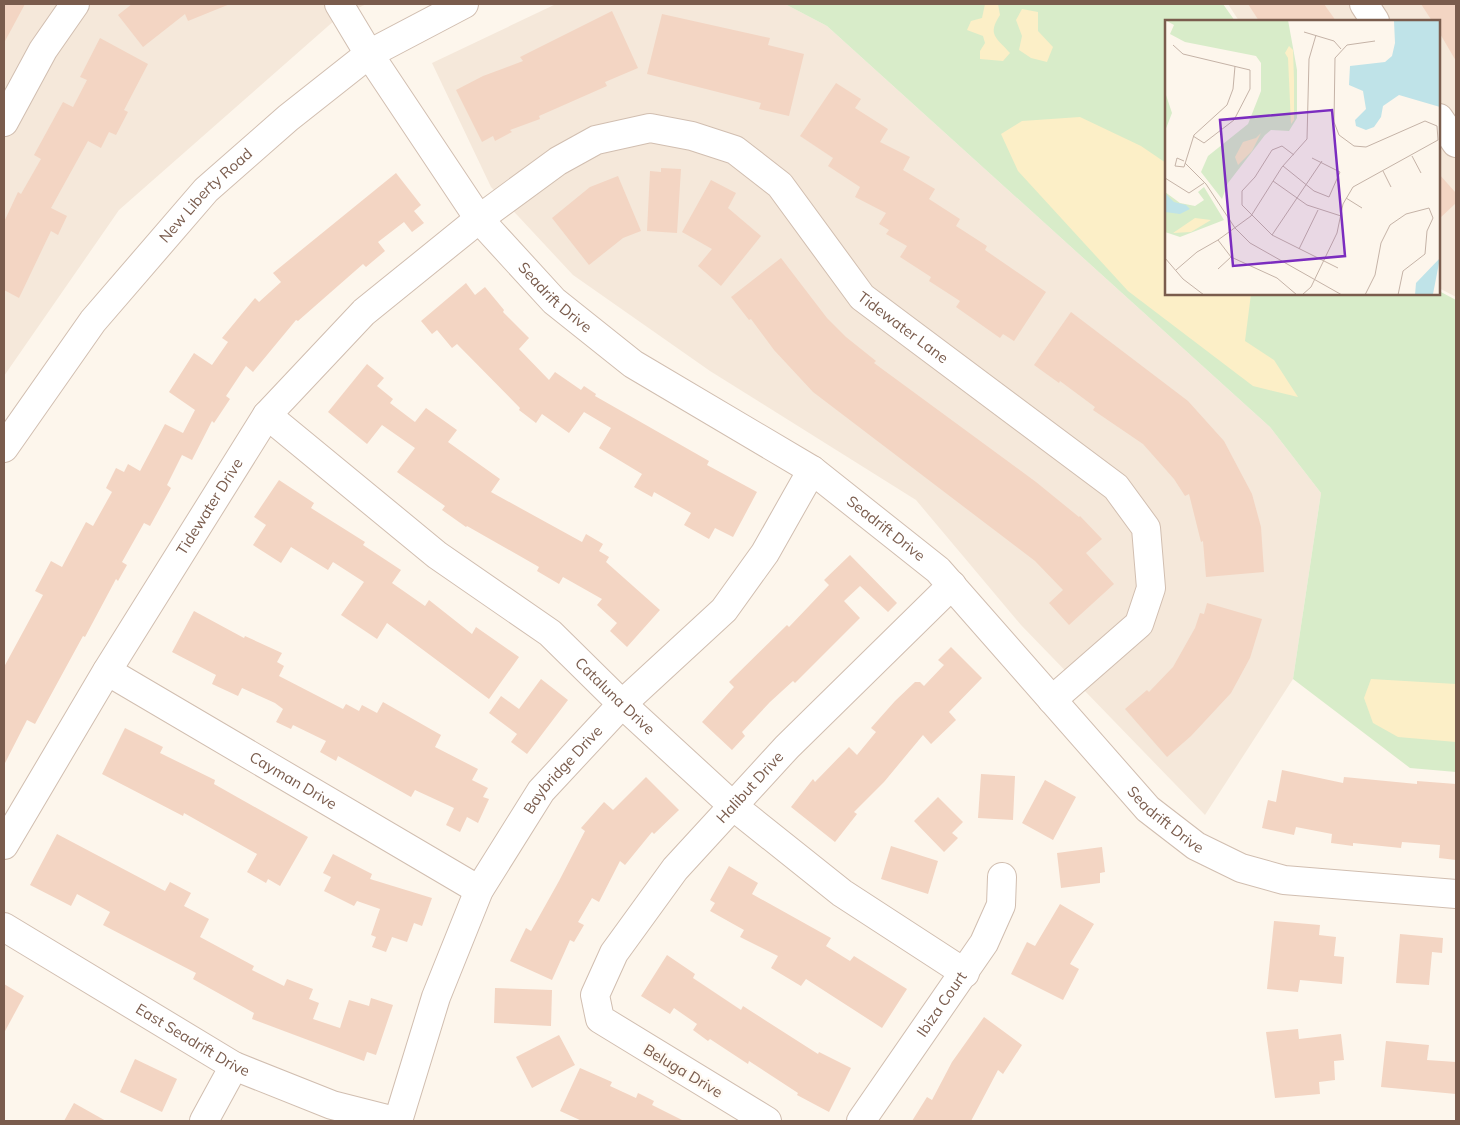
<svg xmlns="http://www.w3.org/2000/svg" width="1460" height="1125" viewBox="0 0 1460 1125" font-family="Mulish,sans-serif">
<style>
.residential{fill:#f5e8da}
.green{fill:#d8ecc9}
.sand{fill:#fcefc7}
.building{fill:#f3d5c3}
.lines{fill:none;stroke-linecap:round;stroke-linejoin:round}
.minor-casing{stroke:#d1beb0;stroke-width:30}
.minor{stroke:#fff;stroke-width:28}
.labels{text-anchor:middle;stroke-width:4.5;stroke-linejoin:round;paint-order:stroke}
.street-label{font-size:15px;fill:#7a5c4d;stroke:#fffaf3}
.inset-road{fill:none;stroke:#c5b3a7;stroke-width:1}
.view{fill:#7b2cbf;fill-opacity:0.15;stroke:#7b2cbf;stroke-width:2.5}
.inset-edge{fill:none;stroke:#7a5c4d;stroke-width:2.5}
</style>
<rect width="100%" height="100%" fill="#fdf6ec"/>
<g class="residential">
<polygon points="4,4 366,4 335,20 119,210 4,376"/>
<polygon points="556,4 785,4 827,26 1270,427 1321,493 1293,679 1205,815 1021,625 916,500 710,371 573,275 491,187 432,63"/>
<polygon points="1228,4 1456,4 1456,297 1439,288 1439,21 1239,21"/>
</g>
<polygon class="green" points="785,4 1223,4 1235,21 1166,21 1166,294 1439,294 1439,291 1456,300 1456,772 1410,768 1293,679 1321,493 1270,427 827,26"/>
<g class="sand">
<path d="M985,4H998L1000,15C987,35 996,37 1010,53L1003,61L980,59V51L985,43L983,36L967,30L971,21L982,18Z"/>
<polygon points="1022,9 1038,12 1038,31 1053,47 1047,62 1031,58 1019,50 1022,36 1016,20"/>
<polygon points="1080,117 1141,146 1166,163 1166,294 1251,294 1245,341 1274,360 1298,397 1253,386 1128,291 1018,171 1001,134 1022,121"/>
<polygon points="1371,679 1456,684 1456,742 1398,737 1373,723 1364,698"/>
</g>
<g class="building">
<polygon points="4,4 25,4 4,43"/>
<polygon points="132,4 230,4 188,21 185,14 143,47 118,15"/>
<polygon points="1248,4 1324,4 1336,21 1259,21"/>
<polygon points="1421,4 1456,4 1456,61 1439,32 1439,21 1432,21"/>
<polygon points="612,11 638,68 605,82 607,86 539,116 540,119 510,130 512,132 495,141 493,136 482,142 456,90 483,76 523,61 520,57"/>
<polygon points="662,14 770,38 768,45 804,54 789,116 759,109 761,103 647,74"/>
<polygon points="100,38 148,64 124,110 128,112 116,135 109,132 101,148 88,141 51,208 67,216 58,235 51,231 19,298 4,290 4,222 18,192 21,194 41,159 34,155 63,102 73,107 87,80 80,77"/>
<polygon points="836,83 861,99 855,108 888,129 880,142 910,157 903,170 935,189 929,199 960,219 956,226 987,246 985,250 1046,292 1014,341 1003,334 1000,338 956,307 960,301 929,281 931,277 900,257 907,246 886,234 889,230 879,224 886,213 855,197 860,187 828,166 833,158 800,136"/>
<polygon points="661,168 681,169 677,233 647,231 650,171 661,172"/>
<polygon points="396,173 421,205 414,211 424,223 412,232 404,222 378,242 385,251 366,267 363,264 298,321 296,320 253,372 246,366 226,396 230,399 214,423 212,421 192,460 182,455 167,485 171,488 150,526 144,523 122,562 127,565 118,581 116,579 85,637 83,636 35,724 27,720 4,765 4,667 43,595 35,591 51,561 62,567 86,522 93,526 112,492 106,488 116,468 124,472 128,464 140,471 165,424 183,433 195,410 169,392 194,353 212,365 228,342 222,338 255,298 259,302 281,282 273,273"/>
<polygon points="1439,174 1456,193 1456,203 1439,219"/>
<polygon points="618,176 641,231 623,238 589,265 552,218 590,187"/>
<polygon points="711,180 736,193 728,208 761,236 721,286 698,266 712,249 682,232"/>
<polygon points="781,258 827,318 846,337 876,361 874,363 1036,482 1079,517 1080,516 1102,539 1086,553 1114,584 1069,625 1049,603 1063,590 1035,561 813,392 774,350 751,319 749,320 731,297"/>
<polygon points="466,283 475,295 485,287 504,310 503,312 529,338 519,349 549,380 555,372 581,390 584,386 596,394 595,396 709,461 707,465 757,492 733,537 715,528 709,539 684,525 691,513 654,492 652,497 634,487 642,474 599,448 611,428 584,412 569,433 542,414 536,423 519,410 520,408 457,344 452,348 437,330 432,334 421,321"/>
<polygon points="1071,312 1188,401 1224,441 1252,494 1261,527 1264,572 1206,577 1203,541 1201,542 1189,494 1185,496 1174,479 1143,444 1093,410 1095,407 1060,381 1059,383 1034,365"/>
<polygon points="367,364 384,378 377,386 393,399 390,403 415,422 426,408 457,430 448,442 500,479 491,492 582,542 586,534 603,544 599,551 609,557 606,562 660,610 627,647 610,631 617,623 597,605 602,599 563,577 559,584 537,571 539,567 467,526 466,527 442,510 445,506 397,472 415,448 382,425 367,444 328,412"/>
<polygon points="279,480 314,503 311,508 365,542 363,545 401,570 392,583 425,606 429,600 472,634 476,627 519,657 489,699 387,623 377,639 341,615 364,582 333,562 328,570 291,547 281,563 253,545 266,525 254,517"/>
<polygon points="850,555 897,603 888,612 860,586 844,601 860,618 795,683 793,681 770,702 742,732 745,736 732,750 702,722 734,687 729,682 787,625 789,627 829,585 824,580"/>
<polygon points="1207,603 1262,619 1250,658 1231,693 1191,736 1167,757 1125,709 1147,690 1149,692 1173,667 1195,628 1200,613 1204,614"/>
<polygon points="194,611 244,638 245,636 282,653 277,662 284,666 279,676 343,709 346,704 359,711 362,705 377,713 383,702 441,735 435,747 478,769 472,780 488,788 483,797 489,799 478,823 467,817 460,832 446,825 454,808 415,790 411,797 338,756 336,761 320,752 326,741 293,725 291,729 276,722 283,709 275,703 242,688 238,696 212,684 216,675 172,652"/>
<polygon points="951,647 982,678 949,712 956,720 931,744 923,735 884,782 854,812 857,814 835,842 791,807 813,779 815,782 849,747 857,755 876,732 871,728 895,701 915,682 920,682 924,686 944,665 938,660"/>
<polygon points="541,679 568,700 527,754 511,742 517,734 489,713 501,696 519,709"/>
<polygon points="125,728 163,747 160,753 215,780 214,784 308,837 280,886 268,879 266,883 247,872 257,854 184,813 183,816 102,774"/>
<polygon points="1282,770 1343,783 1344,777 1417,784 1417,781 1456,784 1456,860 1439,858 1440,845 1402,842 1401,848 1353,843 1353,846 1331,843 1332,834 1296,827 1294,835 1262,828 1268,800 1276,802"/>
<polygon points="981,774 1015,776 1013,820 978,818"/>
<polygon points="646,777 679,810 654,834 652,832 625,865 620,861 599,902 592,898 578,922 584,925 574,942 570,940 552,980 510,961 526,928 531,931 559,881 585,831 581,828 604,802 613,810"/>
<polygon points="1045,780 1076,797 1053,840 1022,823"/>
<polygon points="938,797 963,822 952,833 958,838 944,852 914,821"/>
<polygon points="57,834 165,891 170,882 191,893 184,906 209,919 200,937 254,966 252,970 284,986 287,979 313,989 309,999 319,1003 313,1019 340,1028 349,1000 369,1006 371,998 393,1005 376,1055 367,1052 364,1061 252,1019 254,1013 193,979 196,973 103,925 110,912 77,894 71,906 30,885"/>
<polygon points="891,846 938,861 928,894 881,879"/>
<polygon points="1102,847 1105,872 1100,873 1100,883 1061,888 1057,853"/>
<polygon points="333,854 372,874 370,879 432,898 422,926 414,923 407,942 392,937 386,952 372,947 376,937 371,935 380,909 357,901 354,906 324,891 331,877 323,873"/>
<polygon points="729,866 758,883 752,894 831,938 826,946 850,961 854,956 907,989 882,1028 806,979 801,986 771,968 778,956 740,937 744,930 710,911 715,903 710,900"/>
<polygon points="1060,904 1094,924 1070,964 1079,969 1063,1000 1011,974 1027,942 1035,946"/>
<polygon points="1274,921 1320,925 1319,935 1336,937 1334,956 1344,957 1342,984 1300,980 1298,992 1267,989"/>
<polygon points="1400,934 1443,938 1442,953 1432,952 1429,985 1396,983"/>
<polygon points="667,955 695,974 693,978 741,1010 743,1006 818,1054 819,1052 851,1068 829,1112 797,1095 798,1093 749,1061 748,1064 710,1039 708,1041 693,1030 697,1024 674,1008 670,1014 641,996"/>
<polygon points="4,984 24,996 4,1033"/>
<polygon points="495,988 552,990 551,1026 494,1023"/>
<polygon points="984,1017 1022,1045 1003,1074 998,1070 971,1121 912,1121 927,1097 932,1100 952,1062"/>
<polygon points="1298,1029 1299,1039 1341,1034 1344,1060 1334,1061 1335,1080 1319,1082 1320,1094 1275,1098 1266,1032"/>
<polygon points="559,1035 575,1065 532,1088 516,1057"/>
<polygon points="1386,1041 1429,1045 1427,1060 1456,1062 1456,1094 1381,1087"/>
<polygon points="135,1059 177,1079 162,1112 120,1092"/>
<polygon points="580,1068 612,1082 610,1086 636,1098 638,1093 654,1101 652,1105 684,1121 582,1121 560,1111"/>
<polygon points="74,1103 106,1121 64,1121"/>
</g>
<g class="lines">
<defs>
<g id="minor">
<path id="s1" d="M339,4L369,54L479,219L554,301L633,364L812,470L938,570L1148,809L1196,846L1241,868L1284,880L1456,894"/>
<polyline points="1364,4 1375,21"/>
<polyline points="1439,118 1456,143"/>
<polyline points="4,122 43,50 75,4"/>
<path id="s2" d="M267,415L437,555L550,633L622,704L733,806L842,893L965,973"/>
<path id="s3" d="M4,448L93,321L206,190L288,118L369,54L464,4"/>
<path id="s4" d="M107,671L479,890"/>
<path id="s5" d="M4,845L107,671L267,415L364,312L479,219L558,161L596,140L650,128L692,136L735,150L780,185L862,297L1116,487L1146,528L1151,588L1139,624L1052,700"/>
<path id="s6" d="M4,927L234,1066L332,1105L395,1121"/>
<polyline points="204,1121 234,1066"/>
<path id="s7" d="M398,1121L436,997L479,890L541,791L622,704L724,610L765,553L812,470"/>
<path id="s8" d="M767,1121L600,1019L595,995L614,953L675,869L787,747L952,585"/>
<path id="s9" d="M861,1121L984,943L1001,905L1002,877"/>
</g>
</defs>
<use href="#minor" class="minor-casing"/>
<use href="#minor" class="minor"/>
</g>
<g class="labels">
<g class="street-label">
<text dy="5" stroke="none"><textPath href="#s3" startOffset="324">New Liberty Road</textPath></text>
<text dy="5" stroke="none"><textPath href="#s1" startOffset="366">Seadrift Drive</textPath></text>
<text dy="5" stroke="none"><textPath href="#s5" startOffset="1325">Tidewater Lane</textPath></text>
<text dy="5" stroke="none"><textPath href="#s5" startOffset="396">Tidewater Drive</textPath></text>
<text dy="5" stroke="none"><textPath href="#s1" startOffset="771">Seadrift Drive</textPath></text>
<text dy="5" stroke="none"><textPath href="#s2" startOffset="448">Cataluna Drive</textPath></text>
<text dy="5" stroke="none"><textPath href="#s7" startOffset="392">Baybridge Drive</textPath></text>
<text dy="5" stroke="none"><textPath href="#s4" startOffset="216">Cayman Drive</textPath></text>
<text dy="5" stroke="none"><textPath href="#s8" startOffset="481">Halibut Drive</textPath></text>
<text dy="5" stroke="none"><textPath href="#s1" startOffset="1176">Seadrift Drive</textPath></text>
<text dy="5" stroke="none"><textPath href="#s9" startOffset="142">Ibiza Court</textPath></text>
<text dy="5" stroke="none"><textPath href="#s6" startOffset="220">East Seadrift Drive</textPath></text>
<text transform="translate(683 1071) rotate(31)" y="5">Beluga Drive</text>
</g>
</g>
<g transform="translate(1165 20)">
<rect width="275" height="275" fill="#fdf6ec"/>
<path d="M0,0H123L132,50V98L124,111L106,110L100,115L63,163L57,179L36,152L43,136L83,104L96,71V43L91,36L20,22L5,14L9,5ZM0,72L7,93L0,111ZM39,167L59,200L15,217L0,212V172L15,183L30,186L39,180L33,172Z" fill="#d8ecc9"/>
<path d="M124,26L128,30L129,60V100L126,104L123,38L120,33ZM96,113L87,131L73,145L70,137L78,122L91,118ZM30,198L46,200L26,212L8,213Z" fill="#fcefc7"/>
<path d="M178,0H274L275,87L234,75L218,86L216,97L209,107L201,110L191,106L190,100L201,89L198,71L184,65L185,46L220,42L227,36L230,23L229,1ZM0,173L9,182L21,185L25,189L15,194L0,192ZM275,238L268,274L250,275L251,263Z" fill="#bfe3e8"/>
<path class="inset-road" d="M139,12L169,21L176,29M8,25L18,34L85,50V69L69,100L39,123L28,116M129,135L117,126L107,130L90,157L77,171V185L107,215L173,248M247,136L256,153M19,141L12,138L10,146L19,147L29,115L62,85L68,69L70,46M20,143L41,164L70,208L85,223L177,275M118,146L149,171L164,177L175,152L147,138M218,151L226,167M0,158L24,173L39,163M108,161L142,185L176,196M181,178L197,188M107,215L157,141M53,220L66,237L112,258L132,275M134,229L153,190M0,238L18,259L39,275M53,249L66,237M11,250L32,232L53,220L86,196L117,147L142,119L144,39L151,15M137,275L146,267L172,213L178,184L188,167L273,120L272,106L260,101L201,127L189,126L174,115L169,102L170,38L182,25L210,21M200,275L210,255L216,223L225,205L241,194L264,188L268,198L262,211L260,234L238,251L233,275"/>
<path class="view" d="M167,90L180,236L68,246L55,100Z"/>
<rect width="275" height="275" class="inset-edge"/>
</g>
<rect width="1460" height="1125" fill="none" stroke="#7a5c4d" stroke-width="10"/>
</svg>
